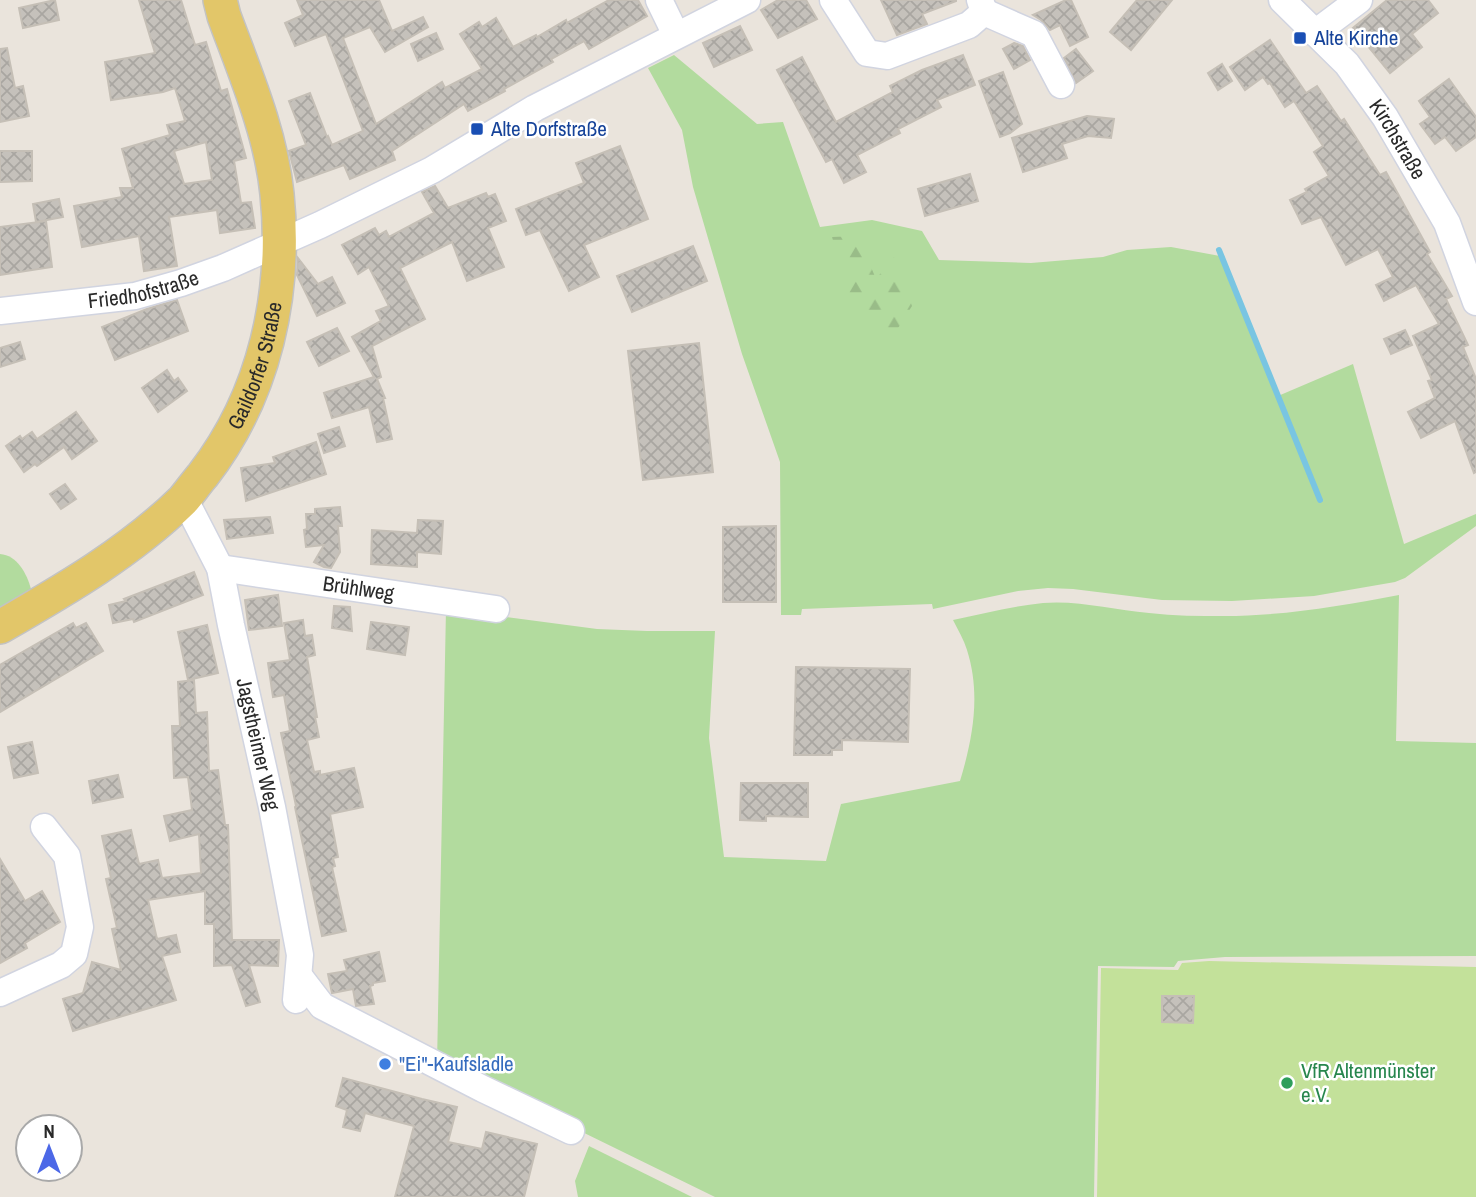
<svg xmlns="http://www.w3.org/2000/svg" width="1476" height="1197" viewBox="0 0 1476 1197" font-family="'Archivo Narrow',sans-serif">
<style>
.grass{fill:#b2db9e}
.forest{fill:url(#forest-firs)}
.pitch{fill:#c3e19a}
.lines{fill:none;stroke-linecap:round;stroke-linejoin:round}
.stream{stroke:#79c5e2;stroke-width:6}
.building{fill:url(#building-cross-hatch);stroke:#c5bfb6;stroke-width:2;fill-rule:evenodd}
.minor-casing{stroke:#d1d4e0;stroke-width:29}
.major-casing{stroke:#c3c3c3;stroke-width:36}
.minor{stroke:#fff;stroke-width:26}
.major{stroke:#e2c669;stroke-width:33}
.transit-dot{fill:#1a4fb4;stroke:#fff;stroke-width:2.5}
.shop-dot{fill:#3f7fe0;stroke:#fff;stroke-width:2.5}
.leisure-dot{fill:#2e9e5b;stroke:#fff;stroke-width:2.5}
.labels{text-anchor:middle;stroke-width:5;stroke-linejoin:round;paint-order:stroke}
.transit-label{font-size:21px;fill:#164399;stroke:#fff;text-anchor:start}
.street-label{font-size:21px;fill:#292929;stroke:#fff}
.shop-label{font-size:21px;fill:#366cbe;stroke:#fff;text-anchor:start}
.leisure-label{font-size:21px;fill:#27864d;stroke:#fff;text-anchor:start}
</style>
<defs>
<pattern id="forest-firs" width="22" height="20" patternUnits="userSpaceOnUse" patternTransform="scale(1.75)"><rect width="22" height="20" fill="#b2db9e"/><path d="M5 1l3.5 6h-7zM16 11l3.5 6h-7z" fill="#99bc88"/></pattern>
<pattern id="building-cross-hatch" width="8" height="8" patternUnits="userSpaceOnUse" patternTransform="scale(1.75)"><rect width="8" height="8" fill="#c5c1bb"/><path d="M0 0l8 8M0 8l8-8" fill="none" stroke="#a9a6a1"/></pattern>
</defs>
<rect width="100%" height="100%" fill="#eae4dc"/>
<g class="grass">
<polygon points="674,55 757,124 783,122 820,227 872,220 922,231 939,260 1031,263 1103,257 1127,250 1171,247 1220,256 1278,396 1353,364 1404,544 1476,514 1476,526 1405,578 1395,582 1314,596 1232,601 1162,600 1073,589 1048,588 1018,591 933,609 932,604 802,609 801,615 781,615 780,462 742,354 693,187 682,130 648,68"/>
<path d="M0,554C17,555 27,574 31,589L0,608Z"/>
<path d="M1399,595L1396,741L1476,743V956L1225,957L1178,961L1174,967L1098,966L1094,1197H715L572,1127L437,1064L446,609L597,629L647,631H715L709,738L724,857L826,861L841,804L960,781C973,738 981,694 967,650C964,640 958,630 953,620C983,614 1013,606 1043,603C1078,600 1114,610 1149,613C1174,616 1199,616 1224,616C1283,616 1341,606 1399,595Z"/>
<polygon points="589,1146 692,1197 578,1197 575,1181"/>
</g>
<path class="forest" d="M858,236L876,279L894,257L912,306C907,313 901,328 893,332C878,340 860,317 855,306C845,285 839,260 832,237Z"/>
<polygon class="pitch" points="1209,961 1476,967 1476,1197 1097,1197 1101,968 1178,970 1182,963"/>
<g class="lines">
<polyline class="stream" points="1219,250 1320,500"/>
</g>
<g class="building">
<polygon points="55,0 59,20 23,28 19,8"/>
<path d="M139,0H181L195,45L206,42L221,91L227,89L246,158L234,161L241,203L251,202L255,228L220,233L217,210L169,217L177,266L144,271L139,236L82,247L74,206L122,197L120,188H133L122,149L170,135L167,125L185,121L175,88L163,92L111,100L105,62L155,53ZM206,142L212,180L184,184L174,151Z"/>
<polygon points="297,0 379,0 392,31 423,17 428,27 385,52 370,27 343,38 376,124 442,82 445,88 482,69 460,34 479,22 482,27 496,18 513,47 536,35 537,37 566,20 567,23 609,0 638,0 647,16 589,49 584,41 551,59 553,62 504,89 505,91 468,111 464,104 392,151 395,160 350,179 344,165 297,182 289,151 306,145 289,101 310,93 327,137 328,136 332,145 363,131 326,34 295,46 285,23 303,15"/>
<polygon points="778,0 806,0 817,19 778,38 761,10"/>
<polygon points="881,0 956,0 956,1 922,14 927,24 897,35"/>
<polygon points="1066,0 1071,0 1088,37 1070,46 1060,25 1050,30 1041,20 1033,15"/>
<polygon points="1137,0 1172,0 1131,50 1110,32"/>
<polygon points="1387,0 1428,0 1438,13 1412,34 1422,47 1390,73 1353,28"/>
<polygon points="740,26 752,50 714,67 703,43"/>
<polygon points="436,33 443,49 418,61 411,44"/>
<polygon points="1270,40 1306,93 1317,86 1341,121 1344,119 1380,175 1386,172 1430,252 1427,254 1452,296 1446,299 1468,345 1463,347 1476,379 1476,472 1474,473 1455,421 1421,438 1408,412 1435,398 1428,381 1432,380 1413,336 1439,324 1416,285 1384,301 1376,285 1393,277 1378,249 1346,265 1321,217 1302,224 1290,200 1307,192 1305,189 1329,176 1314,152 1323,146 1294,101 1285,107 1270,83 1268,84 1263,77 1245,90 1230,67"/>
<polygon points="1014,43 1023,46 1030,60 1014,69 1003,49"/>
<polygon points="7,48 15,88 23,86 29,116 0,122 0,49"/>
<polygon points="1076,49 1093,71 1076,83 1064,58"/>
<polygon points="963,55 975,85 937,100 941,107 898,129 900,133 857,155 866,172 844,183 832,159 826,162 777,70 802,57 836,122 893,92 890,86 922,70"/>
<polygon points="1222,64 1232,81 1218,90 1208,73"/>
<polygon points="1003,72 1022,124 1010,133 1000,137 979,81"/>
<polygon points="1449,79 1476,117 1476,137 1456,151 1445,137 1435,144 1420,124 1430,117 1419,101"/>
<polygon points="1087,116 1114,119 1111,138 1088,136 1062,144 1067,158 1023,172 1012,138"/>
<polygon points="620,146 648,219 584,245 599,277 569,291 540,230 526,235 516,209 584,183 576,163"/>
<polygon points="0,151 32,151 32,181 0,182"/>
<polygon points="970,174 978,201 925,216 918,189"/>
<polygon points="435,186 448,208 486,193 488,197 495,194 506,221 488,228 504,267 467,281 452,242 400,268 425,319 372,346 381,377 377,379 385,398 383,398 392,439 377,442 369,407 332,418 324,393 374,377 352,337 381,321 376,311 389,306 369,267 358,274 342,245 375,228 379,235 386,231 389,237 434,213 422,192"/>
<polygon points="59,199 63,217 36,222 33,204"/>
<polygon points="46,221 52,267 0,275 0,227"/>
<polygon points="693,246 707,281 632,312 617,276"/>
<polygon points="298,258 318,284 332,277 345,303 317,316 297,275"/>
<polygon points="177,300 188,331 115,360 102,327 147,309"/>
<polygon points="337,328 349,351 319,366 307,342"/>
<polygon points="1405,330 1412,345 1391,354 1384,339"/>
<polygon points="20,342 25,359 0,367 0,348"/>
<polygon points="699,343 713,472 643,480 628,351"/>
<polygon points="167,370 174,381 178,378 187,391 158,412 142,388"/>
<polygon points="76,412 97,441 72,459 64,447 37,466 35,464 24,472 6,446 20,436 22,439 32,432 37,439"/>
<polygon points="339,427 345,446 324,453 318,434"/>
<polygon points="316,442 326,474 246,501 241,468 275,463 273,457"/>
<polygon points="65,484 76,499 61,509 50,494"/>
<polygon points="340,507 342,526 338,526 340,552 331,568 324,567 314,562 324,545 306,547 304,530 307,529 306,514 315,514 315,509"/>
<polygon points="270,517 273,533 227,539 224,520"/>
<polygon points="418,520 443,521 441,554 417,552 417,567 371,564 372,530 417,533"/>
<polygon points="776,526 776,602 723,602 723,527"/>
<polygon points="194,572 203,595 134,622 133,619 113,623 109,605 126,601 124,599"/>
<polygon points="278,595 282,626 249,630 245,600"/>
<polygon points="334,606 350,607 352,631 332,628"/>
<polygon points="303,620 305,636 312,635 315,655 307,657 317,717 315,717 319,737 307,740 314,772 320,771 320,775 354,768 363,807 330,814 338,857 333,858 335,866 332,867 346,931 322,936 295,807 296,806 281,733 290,731 284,695 273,697 268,663 290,660 284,623"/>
<polygon points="371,622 409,627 405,655 367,649"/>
<polygon points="73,623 76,628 86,623 103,651 0,712 0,665"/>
<polygon points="207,625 218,673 188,680 178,632"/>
<polygon points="796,667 910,669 908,742 842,740 842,750 832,750 832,755 794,755"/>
<polygon points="194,680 196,713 207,712 209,771 218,770 225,825 228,825 232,940 279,940 278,966 249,965 260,1002 246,1006 232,965 214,966 214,924 205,924 205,891 148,900 157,939 176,935 180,952 162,956 176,1000 73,1031 63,999 83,993 92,962 121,970 112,929 117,928 106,879 111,878 102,836 131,830 139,864 158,860 162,878 201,873 199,834 170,841 164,816 192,810 188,777 174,778 172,726 180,726 178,682"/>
<polygon points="32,742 38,773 14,778 8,747"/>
<polygon points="118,775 123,797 93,803 89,781"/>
<polygon points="741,783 808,783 808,817 766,816 766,821 740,820"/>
<polygon points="0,859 25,901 42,891 60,922 25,943 27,948 0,963"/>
<polygon points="379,952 385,981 373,983 373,985 370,986 374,1004 356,1006 353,989 332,993 328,974 347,971 344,960"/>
<polygon points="1162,996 1194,996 1193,1023 1162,1022"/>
<polygon points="343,1078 422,1099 457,1107 448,1142 482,1149 486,1132 537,1144 524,1197 395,1197 414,1126 365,1113 360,1131 343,1127 347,1110 336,1106"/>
</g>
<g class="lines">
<defs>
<g id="minor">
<polyline points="659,0 676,35"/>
<polyline points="833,0 867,53 887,56 969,25 984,12 980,0"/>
<path id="s1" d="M1282,0L1347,64L1385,117L1447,223L1476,302"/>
<polyline points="984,12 1034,34 1061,85"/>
<polyline points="1315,33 1359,0"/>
<path id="s2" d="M0,311L135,296L181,283L223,268L320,225L432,170L535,108L747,0"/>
<path id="s3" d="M184,498L220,568L231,625L272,807L300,955L296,1000"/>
<path id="s4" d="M220,568L496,609"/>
<polyline points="299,976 322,1006 483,1089 571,1131"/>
<polyline points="0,993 61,965 74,954 80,927 67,856 44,827"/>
</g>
<g id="major">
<path id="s5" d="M0,627C64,590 130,552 183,500C190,492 196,483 203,475C265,395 287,293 277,194C271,133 245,73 224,16L220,0"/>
</g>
</defs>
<use href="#minor" class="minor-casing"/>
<use href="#major" class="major-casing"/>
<use href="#minor" class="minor"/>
<use href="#major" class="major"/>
</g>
<g class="transit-dot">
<rect x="1293" y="31" width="14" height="14" rx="3.5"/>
<rect x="470" y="122" width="14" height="14" rx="3.5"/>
</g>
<circle class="shop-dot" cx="385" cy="1064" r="7"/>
<circle class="leisure-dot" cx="1287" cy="1083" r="7"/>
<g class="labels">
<g class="transit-label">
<text x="1314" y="45">Alte Kirche</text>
<text x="491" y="136">Alte Dorfstraße</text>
</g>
<g class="street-label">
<text dy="7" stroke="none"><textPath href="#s1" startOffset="182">Kirchstraße</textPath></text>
<text dy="7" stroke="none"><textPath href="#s2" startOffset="145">Friedhofstraße</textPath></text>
<text dy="7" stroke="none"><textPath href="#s5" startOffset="378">Gaildorfer Straße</textPath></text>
<text dy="7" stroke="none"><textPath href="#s4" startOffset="140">Brühlweg</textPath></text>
<text dy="7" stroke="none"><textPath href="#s3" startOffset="259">Jagstheimer Weg</textPath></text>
</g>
<g class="shop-label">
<text x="399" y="1071">"Ei"-Kaufsladle</text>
</g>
<g class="leisure-label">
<text x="1301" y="1078">VfR Altenmünster<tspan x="1301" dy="24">e.V.</tspan></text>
</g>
</g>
<g transform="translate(49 1148)"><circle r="33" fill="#ffffff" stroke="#a9a9a9" stroke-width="2"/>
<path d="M0-5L12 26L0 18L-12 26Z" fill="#4c68e7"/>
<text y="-10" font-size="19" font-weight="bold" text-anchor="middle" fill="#292929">N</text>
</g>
</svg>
